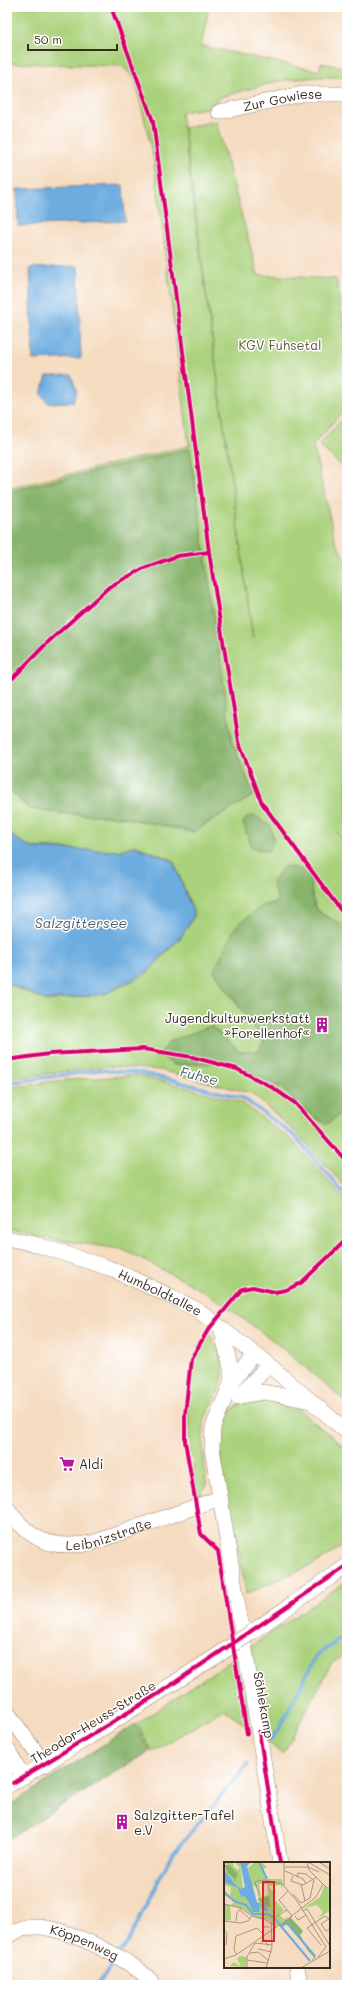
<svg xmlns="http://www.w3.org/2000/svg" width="354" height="1992" viewBox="0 0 354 1992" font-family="Mali,sans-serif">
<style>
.green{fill:#aad27c;stroke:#727e4d}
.forest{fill:#87b46c;stroke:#616f45}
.water{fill:#6cacdf;stroke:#546b7e}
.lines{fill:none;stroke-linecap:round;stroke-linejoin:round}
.stream{stroke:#6cacdf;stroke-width:3.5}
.minor-casing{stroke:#98826e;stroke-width:16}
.minor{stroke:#fff;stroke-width:15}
.minor-bridge-casing{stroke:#98826e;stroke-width:16;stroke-linecap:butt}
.minor-bridge{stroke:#fff;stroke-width:15}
.cycleway-casing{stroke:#fff;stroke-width:6}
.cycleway{stroke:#d6006c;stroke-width:4}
.labels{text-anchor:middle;stroke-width:3;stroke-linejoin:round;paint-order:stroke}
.street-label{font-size:13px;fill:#3b2a1e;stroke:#fff}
.park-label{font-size:13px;fill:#5c5c3a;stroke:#fff}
.poi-label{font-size:13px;fill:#3b2a1e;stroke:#fff;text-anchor:start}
.water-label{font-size:14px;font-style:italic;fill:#4f5e6b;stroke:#fff}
.inset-river{fill:none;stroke:#6cacdf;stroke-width:2}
.inset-road{fill:none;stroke:#ab947f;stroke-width:1}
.view{fill:#d62828;fill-opacity:0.15;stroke:#d62828;stroke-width:2}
.inset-edge{fill:none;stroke:#3b2a1e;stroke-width:2}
</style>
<rect width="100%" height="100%" fill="#fff"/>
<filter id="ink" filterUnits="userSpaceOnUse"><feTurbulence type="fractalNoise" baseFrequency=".025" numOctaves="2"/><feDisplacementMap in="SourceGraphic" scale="8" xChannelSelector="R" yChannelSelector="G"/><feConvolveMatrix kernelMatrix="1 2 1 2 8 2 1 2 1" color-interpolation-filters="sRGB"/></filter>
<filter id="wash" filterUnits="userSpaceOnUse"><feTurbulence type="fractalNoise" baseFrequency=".012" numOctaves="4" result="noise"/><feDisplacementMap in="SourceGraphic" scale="16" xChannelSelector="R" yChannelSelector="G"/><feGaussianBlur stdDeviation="0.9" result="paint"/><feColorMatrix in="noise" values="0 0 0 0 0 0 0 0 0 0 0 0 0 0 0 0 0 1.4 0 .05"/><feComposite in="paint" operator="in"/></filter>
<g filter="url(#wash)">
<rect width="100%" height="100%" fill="#f5dbbf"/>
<g class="green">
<polygon points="7,7 209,7 201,46 319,71 321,63 347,68 347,77 318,77 278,81 221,97 207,108 181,112 253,639 184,128 216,121 258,275 336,279 347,342 347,407 313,445 335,540 347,564 347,845 336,831 347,846 347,935 342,925 319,912 312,899 310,878 302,870 278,902 262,906 214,971 264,1042 259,1052 240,1052 211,1026 174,1065 225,1062 280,1087 314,1117 326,1124 347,1109 347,1189 298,1134 251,1093 160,1070 107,1066 7,1079 7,984 47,1001 105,994 147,974 181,937 195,915 173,860 134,845 118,851 29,847 7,832 7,786 27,808 58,813 122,817 193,832 254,795 232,742 190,449 7,492 7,489 189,446 154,161 135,78 122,66 7,63"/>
<polygon points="347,414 347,463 343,467 319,445"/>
<polygon points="138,1075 241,1102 293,1141 347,1202 347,1403 274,1341 213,1297 185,1281 121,1249 45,1238 7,1230 7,1088 55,1081"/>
<path d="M207,1335H210C225,1362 228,1372 214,1401C210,1408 205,1416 204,1423C201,1445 206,1466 206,1487L198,1496C191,1455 181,1400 194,1359C197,1351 203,1342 207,1335Z"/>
<path d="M253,1398L290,1403L347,1449V1543L320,1561L246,1594C243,1577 241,1559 237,1542C231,1511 213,1455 222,1425C227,1410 240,1403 253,1398Z"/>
<polygon points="347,1581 347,1653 331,1664 283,1754 224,1709 152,1752 137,1724"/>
</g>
<g class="forest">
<polygon points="190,449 232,742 254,795 193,832 122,817 58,813 27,808 7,786 7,492"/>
<polygon points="255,816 270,825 274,840 268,851 252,848 243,823 247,817"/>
<path d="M284,866C289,867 297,868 302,870C317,879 307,900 319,912C325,917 334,920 341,924C352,933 346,951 342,961L347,964V1109L327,1124L314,1117L280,1087L225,1062L174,1065L159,1055L170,1041L211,1026L240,1052L259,1051L264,1041L214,971L236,926L262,906L278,902L272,882Z"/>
<polygon points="135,1724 150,1751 7,1840 7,1807"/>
</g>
<g class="water">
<polygon points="123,185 125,221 18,226 17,189"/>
<polygon points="78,266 81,358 33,360 30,268"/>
<polygon points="71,375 77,391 73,402 48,403 41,394 47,376"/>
<polygon points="7,833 31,848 120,851 134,846 173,861 194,915 181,936 147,972 104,994 46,1000 7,983"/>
</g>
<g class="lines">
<g class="stream">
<polyline points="7,1083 100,1070 142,1073 243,1098 296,1137 347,1197"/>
<polyline points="270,1740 279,1729 316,1656 347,1634"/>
<polyline points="119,1954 125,1947 171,1856 248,1764"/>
<polyline points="98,1985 115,1959"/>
</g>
</g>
</g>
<g filter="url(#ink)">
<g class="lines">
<defs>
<g id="minor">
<path id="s1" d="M219,112L302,94H347"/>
<path id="s2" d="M7,1238L38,1245L109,1268L170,1296L199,1311L269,1365L347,1432"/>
<polyline points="221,1328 231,1369 231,1383"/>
<polyline points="254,1354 231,1383 213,1427 212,1448 280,1863"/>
<polyline points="240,1396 264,1392 311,1401"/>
<polyline points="238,1397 269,1365"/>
<path id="s3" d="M7,1508C30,1541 51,1550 92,1543L220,1498"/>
<polyline points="252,1632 347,1566"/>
<polyline points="7,1712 45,1765"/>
<polyline points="7,1748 23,1777"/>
<polyline points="7,1786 89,1737 218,1655"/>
<path id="s4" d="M7,1936C16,1931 26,1927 36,1927C64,1926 138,1962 154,1985"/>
<polyline points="297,1967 300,1985"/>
</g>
</defs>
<use href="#minor" class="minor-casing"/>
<use href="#minor" class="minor"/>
<defs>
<polyline id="minor-bridge" points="218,1655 252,1632"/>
</defs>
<use href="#minor-bridge" class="minor-bridge-casing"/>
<use href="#minor-bridge" class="minor-bridge"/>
<defs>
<g id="cycleway">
<polyline points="111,7 153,121 209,552 239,742 262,803 347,919"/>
<polyline points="7,684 47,643 109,587 144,568 177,556 209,552"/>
<polyline points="7,1060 49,1054 143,1049 192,1057 237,1069 270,1086 295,1103 347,1162"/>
<polyline points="259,1732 280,1863"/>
<polyline points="247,1734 218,1551 201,1534 185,1441 185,1415 191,1359 208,1330 242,1289 253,1287 275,1292 286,1290 301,1283 347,1239"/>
<polyline points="13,1783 158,1694 347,1566"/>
</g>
</defs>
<use href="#cycleway" class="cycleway-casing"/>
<use href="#cycleway" class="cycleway"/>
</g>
</g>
<defs>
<symbol id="building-bare" viewBox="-9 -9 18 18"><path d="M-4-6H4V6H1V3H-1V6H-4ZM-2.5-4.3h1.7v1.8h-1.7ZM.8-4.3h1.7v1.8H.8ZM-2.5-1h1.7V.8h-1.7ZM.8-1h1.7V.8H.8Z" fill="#b5179e" stroke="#fff" stroke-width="2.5" paint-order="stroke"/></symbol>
<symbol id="supermarket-bare" viewBox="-9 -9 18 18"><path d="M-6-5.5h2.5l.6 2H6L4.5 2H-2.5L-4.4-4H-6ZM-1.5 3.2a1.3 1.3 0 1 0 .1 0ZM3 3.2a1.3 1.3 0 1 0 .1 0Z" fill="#b5179e" stroke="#fff" stroke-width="2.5" paint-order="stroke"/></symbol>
</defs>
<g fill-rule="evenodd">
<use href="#building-bare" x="311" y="1014" width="22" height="22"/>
<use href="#supermarket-bare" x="56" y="1453" width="22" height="22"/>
<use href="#building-bare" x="111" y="1811" width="22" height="22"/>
</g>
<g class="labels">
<g class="street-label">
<text dy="5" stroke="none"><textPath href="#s1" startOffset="65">Zur Gowiese</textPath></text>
<text dy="5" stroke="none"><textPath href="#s2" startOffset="163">Humboldtallee</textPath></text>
<text dy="5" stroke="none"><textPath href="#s3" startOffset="117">Leibnizstraße</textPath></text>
<text transform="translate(264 1705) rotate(80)" y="5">Söhlekamp</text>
<text transform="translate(93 1722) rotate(-32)" y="5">Theodor-Heuss-Straße</text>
<text dy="5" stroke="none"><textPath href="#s4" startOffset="82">Köppenweg</textPath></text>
</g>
<g class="park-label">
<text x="280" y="350">KGV Fuhsetal</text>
</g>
<g class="poi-label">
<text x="310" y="1023" text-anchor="end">Jugendkulturwerkstatt<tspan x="310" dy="15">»Forellenhof«</tspan></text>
<text x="79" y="1469">Aldi</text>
<text x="134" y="1820">Salzgitter-Tafel<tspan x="134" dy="15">e.V</tspan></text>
</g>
<g class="water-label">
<text x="81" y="928">Salzgittersee</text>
<text transform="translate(199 1076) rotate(14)" y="5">Fuhse</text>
</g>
</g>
<g transform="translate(224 1862)">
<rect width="106" height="106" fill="#f5dbbf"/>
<path d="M0,0H9V4L14,8L16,6L11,0H16L19,26L17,27L8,19L0,6L10,17L14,13ZM31,0H37L43,5L39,7L43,17H58L59,24L57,26V23L45,24L47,28L52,29L49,36L60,48L55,52L60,57L65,55L52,64L43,57L32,56L20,47L6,43L7,58L0,59V42L6,43L11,40L0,33V28L6,34L7,25L0,23V20L14,26L17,35L19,33L24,39L29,50H35L34,25L28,24L24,6ZM35,22H43L44,33L37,35ZM100,24L106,25L104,28H106V48L94,57L99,50L93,43L80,46L96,35ZM16,94L23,95L22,105L6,104L10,100L15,104L16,102L13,97Z" fill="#aad27c" fill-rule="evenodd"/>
<path d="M0,3H5L14,12L11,19L14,21L3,10ZM45,34L46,42L47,45L40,44L34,37ZM69,53L67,56L79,69L76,73L84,87L92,95L87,99L90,95L84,89L76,76L63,62L58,65L56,63Z" fill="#87b46c"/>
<path d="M16,0H27L23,4L33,40L44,46L43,49H39L36,42L35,50H29L24,39L20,34L17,35L14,26L0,20V7L10,21L17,27L21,25Z" fill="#6cacdf"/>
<path class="inset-river" d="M35,0L43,17M0,30L10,39L22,43L29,52H43L49,55M51,57L86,99M58,64L63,61L91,94"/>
<path class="inset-road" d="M60,0V24L73,39L102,85M83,0L85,8L102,25M84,0L106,13M95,0L106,7M61,5H84M84,5L95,10M61,9L79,17L82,22M69,14L67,19L79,23L93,15M73,15L74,11L82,12L89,18M77,22L81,39M64,29L55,38L68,54M69,32L77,41L86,36L90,18M35,33L31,20L33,19L41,18L59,22M0,42L17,46L28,54L42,58L52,65M16,48L26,57M79,49L83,47L106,84M71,54L74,58L82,53M50,56L63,48M38,57L40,65H45M105,57L97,62L102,69L106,67M0,59L17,61L24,59L28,54M12,59L13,51L17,46M0,68L3,71L2,83M36,82L40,77L44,84M97,83L83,66L101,54L106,58M34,87L48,90M25,91L31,81L48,83M12,92L10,87L12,74L33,66L40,73M94,95L102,85M0,97L12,93L65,56L92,35L99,22M23,98L43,101M23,106V94L26,91L34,90L45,99M42,106L48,85L47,60M77,106L106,89"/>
<path class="view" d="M39,20H50V79H39Z"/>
<rect width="106" height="106" class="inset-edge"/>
</g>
<rect width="354" height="1992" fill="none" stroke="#fff" stroke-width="24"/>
<path d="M28 44v6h89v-6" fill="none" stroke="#3b2a1e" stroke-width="2"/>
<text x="34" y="44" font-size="12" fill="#3b2a1e" stroke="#ffffff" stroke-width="3" paint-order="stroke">50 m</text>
</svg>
